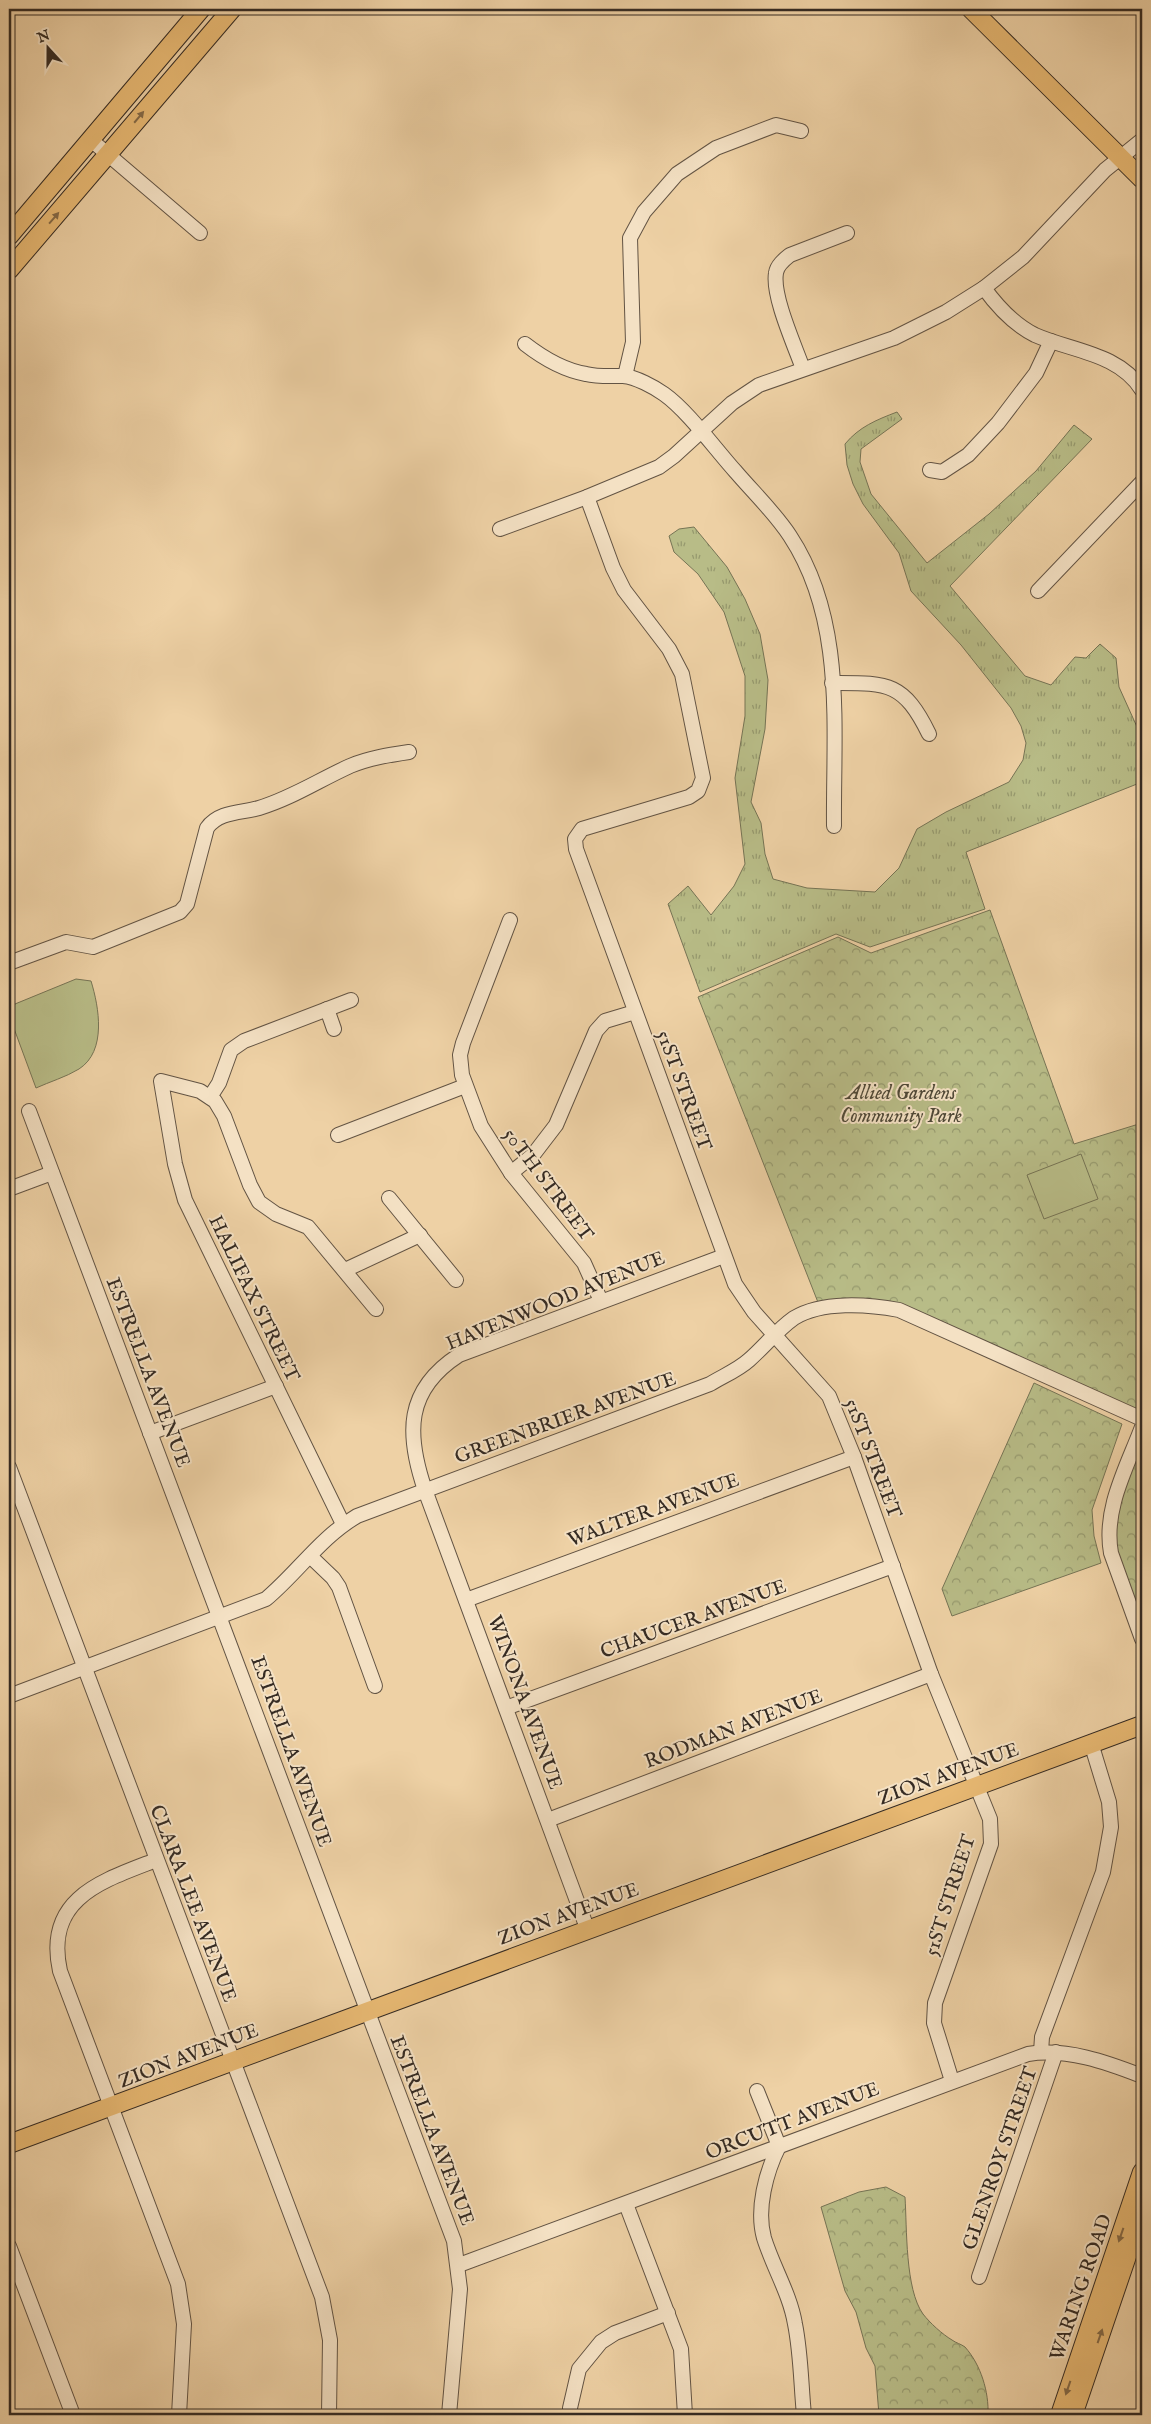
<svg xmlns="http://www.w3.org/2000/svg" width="1151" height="2424" viewBox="0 0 1151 2424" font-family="'IM FELL English',serif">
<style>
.grass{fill:url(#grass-tufts);stroke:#767455}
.forest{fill:url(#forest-crowns);stroke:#767455}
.garden{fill:#b8bc87;stroke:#767455}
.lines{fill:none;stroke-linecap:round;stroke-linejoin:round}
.minor-casing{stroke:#635444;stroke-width:16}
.major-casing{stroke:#352b23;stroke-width:20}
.minor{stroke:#f4e1c4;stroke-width:14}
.major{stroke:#e7b872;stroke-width:18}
.oneway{fill:#856a47}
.labels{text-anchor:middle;stroke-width:4;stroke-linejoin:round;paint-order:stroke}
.street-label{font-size:20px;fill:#352b23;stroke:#f4e1c4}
.park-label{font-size:20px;font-style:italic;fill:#4f4837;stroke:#f4e1c4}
</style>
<defs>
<pattern id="grass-tufts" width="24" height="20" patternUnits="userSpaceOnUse" patternTransform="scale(1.25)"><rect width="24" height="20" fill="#b8bc87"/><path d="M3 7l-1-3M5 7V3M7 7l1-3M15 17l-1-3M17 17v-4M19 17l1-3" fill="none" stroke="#96996e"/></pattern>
<pattern id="forest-crowns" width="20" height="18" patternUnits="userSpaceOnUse" patternTransform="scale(1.25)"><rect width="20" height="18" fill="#b8bc87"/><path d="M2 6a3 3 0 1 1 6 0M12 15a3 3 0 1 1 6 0" fill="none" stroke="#96996e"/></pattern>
</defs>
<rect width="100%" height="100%" fill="#eed1a5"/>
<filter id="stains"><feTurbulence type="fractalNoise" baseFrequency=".004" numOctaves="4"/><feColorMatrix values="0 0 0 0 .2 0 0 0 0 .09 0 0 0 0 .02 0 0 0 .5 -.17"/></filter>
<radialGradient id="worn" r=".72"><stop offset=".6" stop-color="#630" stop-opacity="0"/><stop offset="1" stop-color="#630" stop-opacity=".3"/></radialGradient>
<path class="grass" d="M897,412L902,419L861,449L860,462L871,494L927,563L989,514L1036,471L1074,425L1092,439L950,586L1025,676L1051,685L1075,657L1086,658L1100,644L1116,658L1119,687L1142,738V782L966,852L985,909L870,947L836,934L700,992L668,904L688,886L711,915L734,886L745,864L735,778L745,716V676L724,612L698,574L674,552L669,536L679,529L694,527L727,567L745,599L760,634L768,680L765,729L751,802L761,823L765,854L773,879L807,888L875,892L899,868L917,829L946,812L1009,782L1023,760L1026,743L1021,726L1011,708L961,645L911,591L899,553L863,504L853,484L847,465L845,444C859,427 876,420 897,412Z"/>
<g class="forest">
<polygon points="990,910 1074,1144 1142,1123 1142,1418 909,1314 821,1310 698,997 838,937 871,953"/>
<polygon points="1034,1383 1122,1424 1092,1510 1094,1536 1101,1563 952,1616 942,1589"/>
<polygon points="1142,1426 1142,1631 1109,1536"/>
<path d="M886,2187L905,2197C907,2228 905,2289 923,2314C930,2323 942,2334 952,2340C956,2343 961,2344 965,2347C981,2365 989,2392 988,2415H879L875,2366L866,2348L856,2312L845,2291L821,2207L859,2192Z"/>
</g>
<g class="garden">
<path d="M76,979L91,981C99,1007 107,1051 79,1069C66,1077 49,1082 36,1088L9,1015L15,1004Z"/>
<polygon points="1081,1154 1098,1199 1044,1219 1027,1175"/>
</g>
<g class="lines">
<defs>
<g id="minor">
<polyline points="91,140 200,233"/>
<path d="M984,288C997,306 1015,325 1035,335C1071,351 1119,353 1142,390"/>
<path d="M525,344C543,358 563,370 586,374C598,377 610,376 623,376C636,377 654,387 664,394C688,411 716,450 736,472C754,493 775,513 790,536C846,621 833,729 834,826"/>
<path d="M803,369C795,346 772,296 776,273C777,265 785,259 790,255L847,233"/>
<polyline points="625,376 633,342 630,238 644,212 677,174 716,148 776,125 801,131"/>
<polyline points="930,470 942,472 968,455 998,423 1036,373 1051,341"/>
<polyline points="587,497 613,568 624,590 669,649 682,674 703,778 698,791 689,797 582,829 575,839 576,849 735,1284 754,1312 829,1396 854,1457 931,1674 990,1819 991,1844 935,2003 934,2023 952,2081"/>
<polyline points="500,529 587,497 659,467 674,456 732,403 759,385 894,338 946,312 984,288 1023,257 1105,170 1142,140"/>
<polyline points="1038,591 1142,482"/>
<path d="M832,683C887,683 903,681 929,734"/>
<polyline points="510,920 463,1043 460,1055 462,1075 481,1126 511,1173 584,1263 601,1301"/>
<path d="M9,963L66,942L93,947L180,912L187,904L207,828C219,811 242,813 259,808C292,798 319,780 350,766C369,758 389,755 409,752"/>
<polyline points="327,1009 334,1029"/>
<polyline points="210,1097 219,1083 231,1050 244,1041 351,1000"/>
<polyline points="29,1111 454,2241 460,2289 449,2415"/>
<polyline points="338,1135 465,1086"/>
<polyline points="511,1173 533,1155 556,1125 596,1031 605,1021 635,1012"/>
<polyline points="9,1189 52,1173"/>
<polyline points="389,1198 456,1280"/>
<polyline points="345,1270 420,1235"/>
<path d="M1142,1427C1127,1467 1103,1509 1111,1553L1142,1639"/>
<polyline points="150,1433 276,1386"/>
<polyline points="9,1467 322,2297 330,2340 329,2415"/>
<polyline points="343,1524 185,1200 175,1164 161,1081 200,1091 215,1101 224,1116 250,1185 259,1202 276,1214 308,1227 376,1309"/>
<polyline points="310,1556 333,1578 339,1587 375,1686"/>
<polyline points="466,1600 854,1457"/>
<path d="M9,1696L266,1599C298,1572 321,1537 357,1516L710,1384C723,1376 738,1370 749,1360C765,1346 777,1330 794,1318C822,1301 867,1304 899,1310L1142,1419"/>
<polyline points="506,1708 893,1566"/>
<polyline points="548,1820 931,1674"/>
<path d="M156,1860C102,1881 44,1898 60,1971L178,2284L184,2324L179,2415"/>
<path d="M587,1928L425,1490C406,1434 405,1390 459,1355L724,1256"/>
<polyline points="1041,2052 1042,2037 1103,1872 1111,1827 1109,1802 1091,1743"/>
<polyline points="757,2091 779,2146"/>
<path d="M779,2146C766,2172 756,2209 764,2238C773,2267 790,2294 795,2324C801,2354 801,2385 804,2415"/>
<polyline points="626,2204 681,2349 685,2415"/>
<polyline points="9,2246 73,2415"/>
<path d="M459,2265L1028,2054C1067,2048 1106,2062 1142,2076"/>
<polyline points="979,2277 1056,2052"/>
<polyline points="570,2415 570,2408 579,2369 601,2342 615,2333 668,2313"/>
</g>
<g id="major">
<polyline points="971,9 1142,179"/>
<polyline points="9,236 201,9"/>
<polyline points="9,270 232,9"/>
<polyline points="9,2144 1142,1725"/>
<polyline points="1060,2415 1142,2172"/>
<polyline points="1073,2415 1142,2212"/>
</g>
</defs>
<use href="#minor" class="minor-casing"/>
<use href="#major" class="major-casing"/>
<use href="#minor" class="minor"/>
<use href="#major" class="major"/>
</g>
<defs><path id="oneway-solid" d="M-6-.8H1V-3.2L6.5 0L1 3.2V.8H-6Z" transform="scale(1.25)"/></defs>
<g class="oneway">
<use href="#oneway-solid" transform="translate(139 117) rotate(-50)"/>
<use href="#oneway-solid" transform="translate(54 218) rotate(-49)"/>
<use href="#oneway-solid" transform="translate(1121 2235) rotate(109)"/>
<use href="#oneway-solid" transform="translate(1100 2336) rotate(-71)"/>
<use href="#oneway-solid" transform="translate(1068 2388) rotate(109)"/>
</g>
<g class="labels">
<g class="street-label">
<text transform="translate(685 1090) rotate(70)" y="7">51ST STREET</text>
<text transform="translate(549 1184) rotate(53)" y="7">50TH STREET</text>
<text transform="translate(255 1298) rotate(64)" y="7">HALIFAX STREET</text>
<text transform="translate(555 1300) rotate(-22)" y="7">HAVENWOOD AVENUE</text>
<text transform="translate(149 1372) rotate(69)" y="7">ESTRELLA AVENUE</text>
<text transform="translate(565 1417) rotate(-20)" y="7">GREENBRIER AVENUE</text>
<text transform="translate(874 1458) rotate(69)" y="7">51ST STREET</text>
<text transform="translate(653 1509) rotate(-20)" y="7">WALTER AVENUE</text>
<text transform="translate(693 1618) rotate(-20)" y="7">CHAUCER AVENUE</text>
<text transform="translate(526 1702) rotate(70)" y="7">WINONA AVENUE</text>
<text transform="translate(733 1728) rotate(-21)" y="7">RODMAN AVENUE</text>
<text transform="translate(292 1751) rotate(70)" y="7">ESTRELLA AVENUE</text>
<text transform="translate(948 1773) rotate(-20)" y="7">ZION AVENUE</text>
<text transform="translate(949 1895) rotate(-72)" y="7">51ST STREET</text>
<text transform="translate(194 1903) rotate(69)" y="7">CLARA LEE AVENUE</text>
<text transform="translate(568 1913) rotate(-20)" y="7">ZION AVENUE</text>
<text transform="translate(188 2055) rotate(-21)" y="7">ZION AVENUE</text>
<text transform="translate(792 2120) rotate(-21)" y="7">ORCUTT AVENUE</text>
<text transform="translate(433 2130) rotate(69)" y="7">ESTRELLA AVENUE</text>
<text transform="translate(999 2158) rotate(-71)" y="7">GLENROY STREET</text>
<text transform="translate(1080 2287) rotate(-71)" y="7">WARING ROAD</text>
</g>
<g class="park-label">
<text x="901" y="1099">Allied Gardens<tspan x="901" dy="23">Community Park</tspan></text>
</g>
</g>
<rect width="1151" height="2424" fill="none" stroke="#eed1a5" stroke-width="30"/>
<rect x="10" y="10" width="1131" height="2404" fill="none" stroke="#352b23" stroke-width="2.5"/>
<rect x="15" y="15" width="1121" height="2394" fill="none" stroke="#352b23"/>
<g transform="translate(48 48) rotate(339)" stroke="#f4e1c4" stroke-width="4" paint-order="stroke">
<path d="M0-4L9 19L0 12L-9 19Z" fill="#352b23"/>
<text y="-8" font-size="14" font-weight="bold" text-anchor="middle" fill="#352b23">N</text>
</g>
<rect width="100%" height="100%" filter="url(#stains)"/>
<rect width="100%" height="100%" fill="url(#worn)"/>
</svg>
